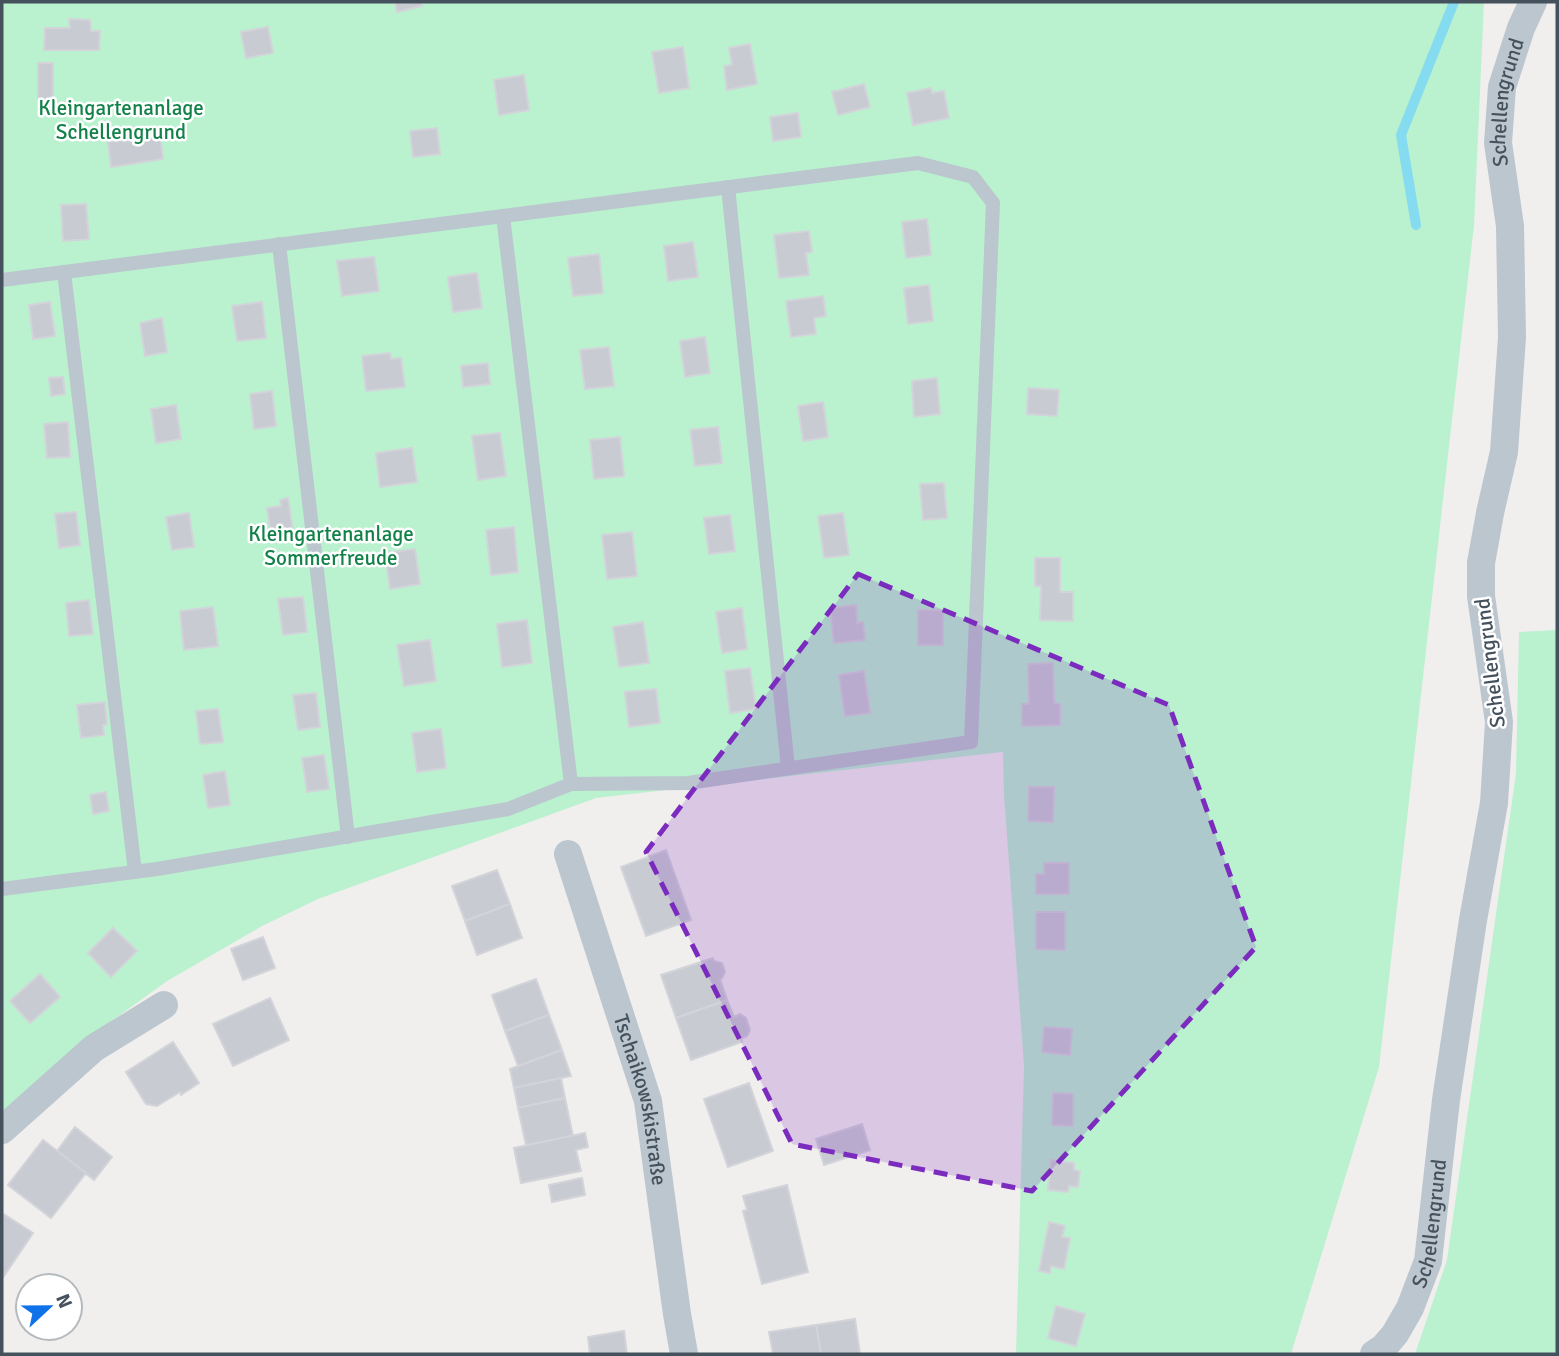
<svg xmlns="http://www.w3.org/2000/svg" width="1559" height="1356" viewBox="0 0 1559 1356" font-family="Signika,sans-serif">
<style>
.green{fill:#baf1cf}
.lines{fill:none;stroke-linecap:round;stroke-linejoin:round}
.stream{stroke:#85dbf0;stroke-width:10}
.building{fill:#c8cbd1;stroke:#d2d4da;stroke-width:2}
.lane{stroke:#bbc6ce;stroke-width:14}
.street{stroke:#bbc6ce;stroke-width:28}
.marked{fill:#7b2cbf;fill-opacity:0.2;stroke:#7b2cbf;stroke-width:5;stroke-dasharray:14 9;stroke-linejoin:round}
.labels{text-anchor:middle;stroke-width:5;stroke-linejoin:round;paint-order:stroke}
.street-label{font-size:21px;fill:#45525d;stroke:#fff}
.park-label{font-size:21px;fill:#128249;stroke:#fff}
</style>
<rect width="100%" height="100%" fill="#f1eeee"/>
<g class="green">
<polygon points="2,2 1484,2 1474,225 1379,1067 1291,1354 1016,1354 1024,1066 1004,795 1003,752 596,798 318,899 262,926 167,981 77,1046 2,1116"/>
<polygon points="1557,630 1557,1354 1415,1354 1447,1260 1516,773 1519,632"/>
</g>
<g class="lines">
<polyline class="stream" points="1416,225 1401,135 1454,2"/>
</g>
<g class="building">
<polygon points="395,2 421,2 422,6 397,12"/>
<polygon points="69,19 90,20 91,31 100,31 99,50 44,50 45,28 70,28"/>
<polygon points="268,27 273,53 246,58 241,32"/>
<polygon points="750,44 757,84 727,90 724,66 732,65 729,48"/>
<polygon points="683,47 689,88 659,93 652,52"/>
<rect x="38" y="63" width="15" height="46"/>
<polygon points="524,75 529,110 499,115 494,80"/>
<polygon points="864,84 870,107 838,115 832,92"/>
<polygon points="931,88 932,93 944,91 949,118 913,125 907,93"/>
<polygon points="798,113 801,137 773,141 770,117"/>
<polygon points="437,128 440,154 413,157 410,131"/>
<polygon points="160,135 163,159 111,167 108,142"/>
<polygon points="86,204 89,239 63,241 61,205"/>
<polygon points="927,219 931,255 906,258 902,222"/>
<polygon points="809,231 812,252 806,253 809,275 779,278 774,235"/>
<polygon points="693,242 698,277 668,281 664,246"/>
<polygon points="599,254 603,293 573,296 568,258"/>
<polygon points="374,257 379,291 342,296 337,261"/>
<polygon points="477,273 482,308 453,312 448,277"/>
<polygon points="929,285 933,321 908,324 904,288"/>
<polygon points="823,296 826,316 814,318 816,334 791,337 786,301"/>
<polygon points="50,302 55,336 33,339 29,305"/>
<polygon points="262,302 266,338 237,341 232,306"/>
<polygon points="162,318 167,352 145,356 140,323"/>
<polygon points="705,337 710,373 685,377 680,341"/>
<polygon points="609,347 614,386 585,389 580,350"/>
<polygon points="390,353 391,359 401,358 405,387 366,391 362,356"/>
<polygon points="488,363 490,384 463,387 461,366"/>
<polygon points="63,377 65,394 51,396 49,378"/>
<polygon points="937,378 940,414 914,417 912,381"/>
<polygon points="1028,388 1059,390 1057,416 1027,414"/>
<polygon points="272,391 276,426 254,429 250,394"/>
<polygon points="823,402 828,437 803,441 798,406"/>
<polygon points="176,405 181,439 156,443 151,409"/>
<polygon points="68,422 70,457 47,458 44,424"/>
<polygon points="718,427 722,463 695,466 690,430"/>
<polygon points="500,433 506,476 478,480 472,436"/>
<polygon points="620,437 624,476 594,479 590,440"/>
<polygon points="412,448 417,482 380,487 376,453"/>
<polygon points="944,483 947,518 923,520 920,484"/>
<polygon points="288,498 294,539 272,542 267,508 281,506 280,500"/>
<polygon points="76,512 80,545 59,548 55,514"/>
<polygon points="189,513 194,547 172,550 166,517"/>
<polygon points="843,513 849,555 824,558 818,516"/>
<polygon points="730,515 735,551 709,554 704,518"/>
<polygon points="514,527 518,572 491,575 486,530"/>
<polygon points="632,532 637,576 607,579 602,535"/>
<polygon points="415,549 420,584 390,589 385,553"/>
<polygon points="1035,558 1060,558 1060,592 1073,592 1073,621 1040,620 1041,586 1035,586"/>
<polygon points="303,597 307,632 283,635 278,599"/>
<polygon points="89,600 93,634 69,636 66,603"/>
<polygon points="856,605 857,623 863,622 865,640 834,643 830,608"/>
<polygon points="213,607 218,646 184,650 180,611"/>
<polygon points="742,608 747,649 722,653 716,612"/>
<rect x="918" y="610" width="25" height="35"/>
<polygon points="527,620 532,663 502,667 497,624"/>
<polygon points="643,622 649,663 619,667 613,627"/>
<polygon points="430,640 436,681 404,686 397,645"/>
<polygon points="1053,663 1054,703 1060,704 1060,725 1022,726 1022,704 1029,704 1028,664"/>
<polygon points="750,668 756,709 730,713 725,671"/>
<polygon points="864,671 870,713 845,716 839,675"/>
<polygon points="656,689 660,723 629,727 625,692"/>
<polygon points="316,693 320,727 298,730 293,695"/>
<polygon points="105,702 107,725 103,725 104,735 81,738 77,705"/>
<polygon points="218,709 223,742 200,744 196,711"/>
<polygon points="441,729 446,768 417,772 412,733"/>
<polygon points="324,755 329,789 307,792 302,758"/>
<polygon points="225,771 230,805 208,808 203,775"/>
<polygon points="1029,787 1054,787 1053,822 1028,821"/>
<polygon points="106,792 109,811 93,814 90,795"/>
<polygon points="666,850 691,920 646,936 621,867"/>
<polygon points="1044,863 1069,863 1069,894 1036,894 1036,874 1044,874"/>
<polygon points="497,870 510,904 465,921 452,886"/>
<polygon points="510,904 522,938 477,955 465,921"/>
<polygon points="1036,912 1065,912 1065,950 1036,949"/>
<polygon points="113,928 137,951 111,977 88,953"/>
<polygon points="263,937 275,968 243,980 231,949"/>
<polygon points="713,958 714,961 722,963 725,972 722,978 720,979 727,1000 676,1018 661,975"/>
<polygon points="40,974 60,997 30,1023 10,1001"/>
<polygon points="536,979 549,1015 505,1031 492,995"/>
<polygon points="270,998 289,1040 233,1066 213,1024"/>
<polygon points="727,1000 734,1017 740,1014 746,1018 750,1030 747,1036 741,1039 742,1042 691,1060 676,1018"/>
<polygon points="549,1015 562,1050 518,1066 505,1031"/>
<polygon points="1044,1027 1072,1029 1070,1055 1042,1052"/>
<polygon points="173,1042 199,1083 181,1095 180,1092 157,1106 146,1104 126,1072"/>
<polygon points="562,1050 571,1076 514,1088 510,1069"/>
<polygon points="561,1078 565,1098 518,1108 514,1088"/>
<polygon points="749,1083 773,1151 728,1167 704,1099"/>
<polygon points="1053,1093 1073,1094 1073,1126 1052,1125"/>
<polygon points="565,1098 573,1136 526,1145 518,1108"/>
<polygon points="862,1124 870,1150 824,1165 816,1139"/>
<polygon points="75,1127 112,1157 94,1180 57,1151"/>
<polygon points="585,1133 588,1147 576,1150 581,1171 521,1183 514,1148"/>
<polygon points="43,1140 86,1173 51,1218 8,1185"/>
<polygon points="1051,1160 1074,1163 1074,1170 1080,1171 1078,1187 1069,1186 1068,1192 1048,1190"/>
<polygon points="582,1178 585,1195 552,1202 549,1185"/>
<polygon points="787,1185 808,1272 762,1284 743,1211 747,1210 743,1196"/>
<polygon points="2,1213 33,1233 2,1279"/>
<polygon points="1049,1222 1065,1226 1062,1237 1070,1238 1064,1269 1051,1266 1050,1273 1039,1271"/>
<polygon points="1056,1306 1085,1314 1076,1346 1048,1338"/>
<polygon points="855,1319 860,1354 821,1354 816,1325"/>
<polygon points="816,1325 821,1354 773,1354 769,1332"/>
<polygon points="624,1331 627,1354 590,1354 588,1337"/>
</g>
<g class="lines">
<g class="lane">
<polyline points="728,187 788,768"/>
<polyline points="503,216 571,784"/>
<polyline points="279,244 348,837"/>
<polyline points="64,272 135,872"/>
<polyline points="2,280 918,163 973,177 993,203 971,742 688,783 571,784 508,809 157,869 2,889"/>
</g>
<g class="street">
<path id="s1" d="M568,854L648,1101L677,1314L684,1354"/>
<polyline points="2,1130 94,1048 164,1005"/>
<path id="s2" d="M1374,1354L1383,1348L1395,1334L1410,1308L1428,1261L1446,1100L1473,920L1494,803L1499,722L1481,596V563L1490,513L1504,452L1512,337L1510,226L1498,143L1502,87L1521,28L1533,2"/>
</g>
</g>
<path class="marked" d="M858,574L1169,705L1256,947L1032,1191L792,1144L646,852Z"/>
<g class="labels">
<g class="street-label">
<text dy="7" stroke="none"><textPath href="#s2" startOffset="1279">Schellengrund</textPath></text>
<text transform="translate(1490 663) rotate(-97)" y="7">Schellengrund</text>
<text dy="7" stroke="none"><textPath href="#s1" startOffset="257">Tschaikowskistraße</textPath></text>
<text dy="7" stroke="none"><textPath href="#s2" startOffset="147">Schellengrund</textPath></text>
</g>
<g class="park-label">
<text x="121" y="115">Kleingartenanlage<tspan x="121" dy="24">Schellengrund</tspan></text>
<text x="331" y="541">Kleingartenanlage<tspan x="331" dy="24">Sommerfreude</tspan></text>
</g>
</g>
<rect width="1559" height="1356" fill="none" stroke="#45525d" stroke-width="7"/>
<g transform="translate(49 1307) rotate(68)"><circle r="33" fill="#ffffff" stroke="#b5babe" stroke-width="2"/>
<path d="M0-5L12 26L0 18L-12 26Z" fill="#1072e9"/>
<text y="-10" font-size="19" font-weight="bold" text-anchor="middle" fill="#45525d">N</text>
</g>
</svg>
